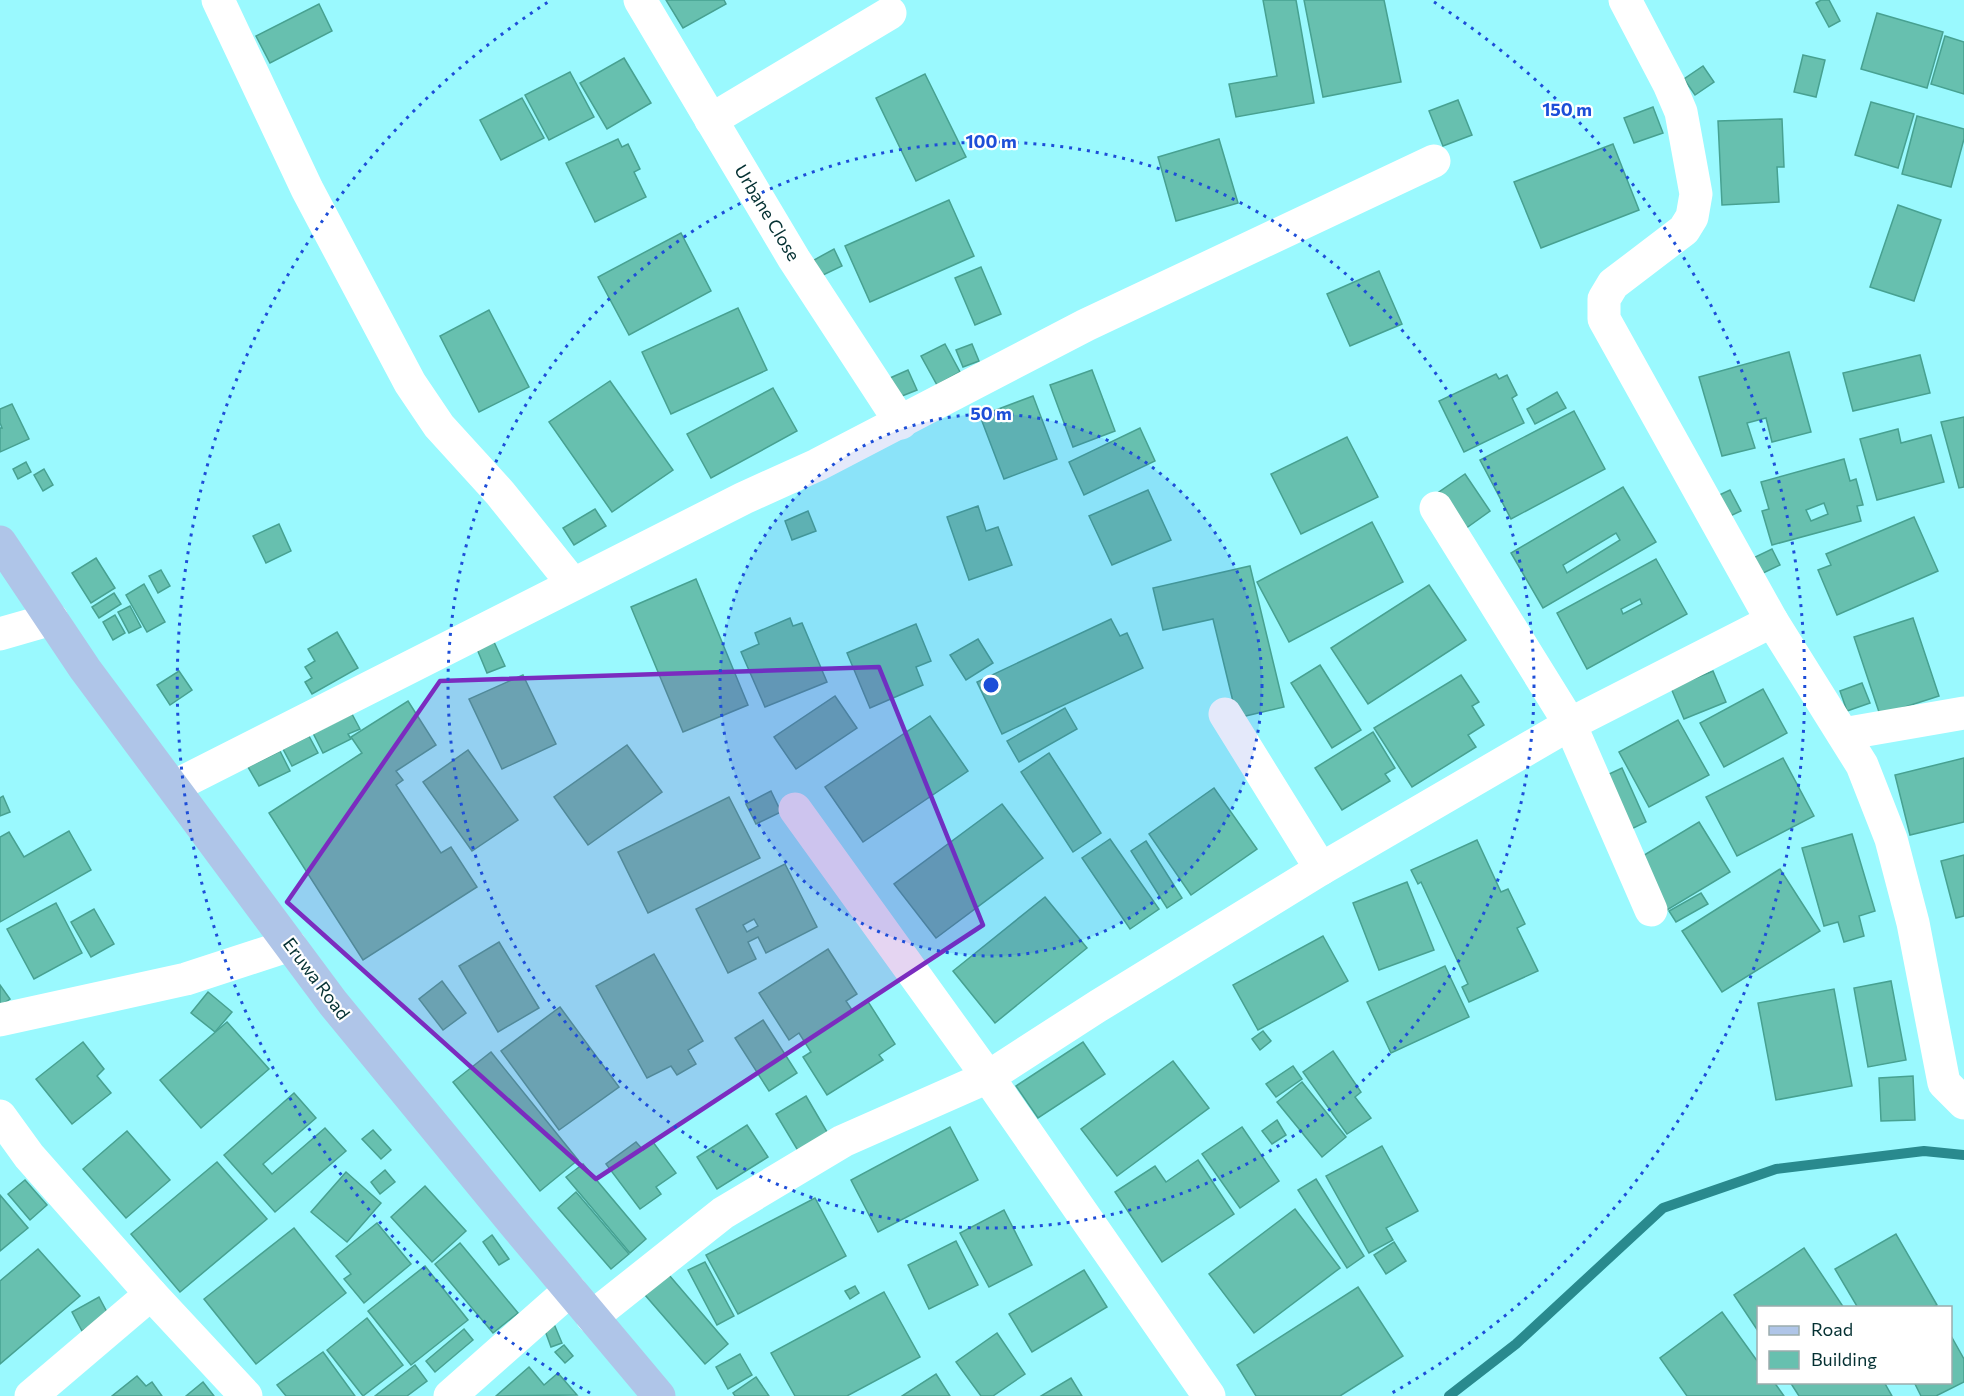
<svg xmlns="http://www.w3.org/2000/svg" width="1964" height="1396" viewBox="0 0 1964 1396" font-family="Commissioner,sans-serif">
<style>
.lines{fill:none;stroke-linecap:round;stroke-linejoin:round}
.stream{stroke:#298a8e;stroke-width:10}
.building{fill:#67c0af;stroke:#47a191;stroke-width:1.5;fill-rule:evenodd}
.minor{stroke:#fff;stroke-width:33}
.major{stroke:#afc5e8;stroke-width:33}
.marked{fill:#7b2cbf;fill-opacity:0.2;stroke:#7b2cbf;stroke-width:4.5;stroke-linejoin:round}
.ring{fill:none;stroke:#1d4ed8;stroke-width:3;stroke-dasharray:3 6}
.labels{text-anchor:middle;stroke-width:4.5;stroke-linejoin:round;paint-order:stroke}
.street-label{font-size:18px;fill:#043032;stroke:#fff}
.centre{fill:#1d4ed8;stroke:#fff;stroke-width:3}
.ring-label{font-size:18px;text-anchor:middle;font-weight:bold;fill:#1d4ed8;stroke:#fff;stroke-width:4.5;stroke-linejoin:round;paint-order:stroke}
</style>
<rect width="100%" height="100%" fill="#9af9fe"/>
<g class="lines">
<polyline class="stream" points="1449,1396 1516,1344 1663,1208 1776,1169 1924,1151 1964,1155"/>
</g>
<g class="building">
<polygon points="666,0 724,0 726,4 683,28"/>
<polygon points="1263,0 1296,0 1314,103 1236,117 1229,84 1277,76"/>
<polygon points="1304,0 1384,0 1401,82 1323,97"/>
<polygon points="1821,0 1829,0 1840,21 1829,27 1816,3"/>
<polygon points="319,4 332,31 270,63 256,36"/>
<polygon points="1877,13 1943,32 1927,88 1861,69"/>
<polygon points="1945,36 1964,42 1964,94 1931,84"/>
<polygon points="1803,55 1825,60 1816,97 1794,92"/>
<polygon points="624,58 651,103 607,129 580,83"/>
<polygon points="1703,66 1714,82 1695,95 1684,79"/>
<polygon points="570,72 594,117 549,140 525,95"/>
<polygon points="925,74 966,157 916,181 876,98"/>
<polygon points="522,98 544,138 501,160 480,120"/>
<polygon points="1458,100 1472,135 1443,146 1429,111"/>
<polygon points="1871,102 1914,114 1898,168 1855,155"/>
<polygon points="1653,107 1663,133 1634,143 1624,118"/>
<polygon points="1917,116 1964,129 1964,139 1951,187 1902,174"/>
<polygon points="1782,119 1784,167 1777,167 1779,202 1722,205 1718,121"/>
<polygon points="618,139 622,147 628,144 640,169 634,172 646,197 595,222 566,163"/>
<polygon points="1219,139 1238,203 1176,221 1158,157"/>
<polygon points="1613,144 1639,210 1541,248 1514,182"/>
<polygon points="949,200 974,256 870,302 845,246"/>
<polygon points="1898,205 1941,220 1914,301 1870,287"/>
<polygon points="681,233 711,291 629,335 598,277"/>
<polygon points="834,249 842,266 821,276 814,260"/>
<polygon points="981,267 1001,314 975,325 955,278"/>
<polygon points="1379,271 1402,324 1350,346 1327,294"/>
<polygon points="738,308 767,370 671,414 642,352"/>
<polygon points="489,310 529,387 479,412 440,336"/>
<polygon points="945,344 960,372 937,385 921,356"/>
<polygon points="972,344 979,361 963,367 956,350"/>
<polygon points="1789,352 1811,432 1772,442 1766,418 1747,423 1755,448 1722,456 1699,377"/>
<polygon points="1920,355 1930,393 1853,411 1843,373"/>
<polygon points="908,370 917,390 897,398 890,378"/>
<polygon points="1092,370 1115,431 1073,447 1050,385"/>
<polygon points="1496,374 1499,379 1507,375 1517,395 1512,398 1524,423 1464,452 1439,401"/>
<polygon points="610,381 673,470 612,512 549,422"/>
<polygon points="773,388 797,431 711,478 687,434"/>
<polygon points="1557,392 1566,408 1535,424 1527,409"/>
<polygon points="1033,396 1057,459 1004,479 980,416"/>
<polygon points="12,404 29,439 0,452 0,428 2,428 0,423 0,409"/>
<polygon points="1574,411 1605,469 1511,519 1480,460"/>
<polygon points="1964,417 1964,487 1959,488 1941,422"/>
<polygon points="1140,428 1155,461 1084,495 1069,462"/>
<polygon points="1898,429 1901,443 1931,435 1944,482 1877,500 1860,439"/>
<polygon points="1347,437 1378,497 1301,534 1271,474"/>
<path d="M1844,459L1850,481L1856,479L1863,505L1857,506L1861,521L1772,545L1762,511L1769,509L1761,482ZM1824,503L1828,514L1811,521L1806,510Z"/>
<polygon points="26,462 31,472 18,479 13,469"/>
<polygon points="44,469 53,485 43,491 34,475"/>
<polygon points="1465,474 1490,511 1465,529 1439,492"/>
<path d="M1623,487L1656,542L1543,608L1511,553ZM1616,533L1620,540L1567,573L1563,565Z"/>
<polygon points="1148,490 1171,540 1112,565 1089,516"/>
<polygon points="1730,490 1741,511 1728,517 1717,496"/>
<polygon points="978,506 986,531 998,527 1012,565 969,580 947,517"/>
<polygon points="595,509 606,526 574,545 563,528"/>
<polygon points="808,511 816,531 792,540 785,521"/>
<polygon points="1914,517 1938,571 1837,615 1818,570 1831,565 1826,554"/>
<polygon points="1372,522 1403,582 1289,642 1257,582"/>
<polygon points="279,524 291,551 266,563 253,536"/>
<polygon points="1772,549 1780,565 1759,575 1751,559"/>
<polygon points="96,558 115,588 91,603 72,573"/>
<path d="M1656,559L1687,614L1587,669L1557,613ZM1640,599L1642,604L1623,614L1621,609Z"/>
<polygon points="1250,566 1284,707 1237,718 1213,619 1163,630 1153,588"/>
<polygon points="161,570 170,586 158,593 149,576"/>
<polygon points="696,579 748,705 683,732 631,607"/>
<polygon points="144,584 165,622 147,632 126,595"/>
<polygon points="1429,585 1466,640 1368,704 1331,648"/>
<polygon points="114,593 121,604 99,618 92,607"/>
<polygon points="130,606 141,627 129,633 118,612"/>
<polygon points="115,615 125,633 113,640 103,622"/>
<polygon points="790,618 793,626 802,623 827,682 765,707 741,652 759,644 755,633"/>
<polygon points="1913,618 1939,696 1880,715 1854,637"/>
<polygon points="1111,619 1120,636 1127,633 1143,668 1002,734 977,682"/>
<polygon points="916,624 931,661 916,667 923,685 870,708 847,653"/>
<polygon points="337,632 358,668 312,694 305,682 312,678 305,667 315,661 308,649"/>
<polygon points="978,639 993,663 966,680 950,655"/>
<polygon points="494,642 505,666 487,673 477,649"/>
<polygon points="1320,665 1361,730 1332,748 1291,683"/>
<polygon points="179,671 192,690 170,705 157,685"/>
<polygon points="1713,671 1726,702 1684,719 1671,688"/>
<polygon points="523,675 556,744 502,769 469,699"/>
<polygon points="1461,675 1479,702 1472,706 1484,725 1468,735 1476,747 1412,787 1374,728"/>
<polygon points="1862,683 1870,703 1847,711 1840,691"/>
<polygon points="1763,689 1787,733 1724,767 1700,723"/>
<polygon points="835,696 857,728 796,769 774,737"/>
<polygon points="408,701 436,745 396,771 403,780 396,785 441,853 451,847 477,887 363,960 269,813 362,753 351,737"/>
<polygon points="1065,708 1077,729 1019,762 1007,741"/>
<polygon points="352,714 360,729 348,734 351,739 323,753 313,733"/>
<polygon points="930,716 968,771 863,842 825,787"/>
<polygon points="1678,720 1709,775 1649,807 1619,752"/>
<polygon points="1373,732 1395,768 1385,774 1390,781 1342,810 1315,768"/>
<polygon points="309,736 318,753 292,766 283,749"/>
<polygon points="627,745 662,792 588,845 554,797"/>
<polygon points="468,750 518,820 472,851 423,782"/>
<polygon points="280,751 290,771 259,786 248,767"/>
<polygon points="1049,753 1101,833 1073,852 1021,772"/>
<polygon points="1783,758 1814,816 1737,856 1706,797"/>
<polygon points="1964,758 1964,822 1910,835 1895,775"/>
<polygon points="1622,768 1646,822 1621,834 1596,780"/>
<polygon points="1214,788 1257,849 1191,895 1149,834"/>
<polygon points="771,791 781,812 756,824 746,804"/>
<polygon points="3,796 10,812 0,816 0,798"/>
<polygon points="729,797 760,858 648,913 618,852"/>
<polygon points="1002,804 1043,858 936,938 894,884"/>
<polygon points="1699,822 1730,872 1667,910 1636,860"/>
<polygon points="69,831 91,870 0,922 0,837 9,832 24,857"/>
<polygon points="1852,834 1875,911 1859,916 1864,936 1844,942 1838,922 1824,926 1802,848"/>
<polygon points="1110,839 1159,909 1130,929 1082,858"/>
<polygon points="1477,840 1501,892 1508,889 1525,924 1517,928 1538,971 1469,1002 1462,987 1468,984 1421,882 1418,884 1411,870"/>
<polygon points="1146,841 1182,898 1167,908 1131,851"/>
<polygon points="1964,855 1964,916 1956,918 1941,861"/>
<path d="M785,864L817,927L766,953L758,937L748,942L756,959L728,973L696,909ZM754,919L758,926L747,932L743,925Z"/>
<polygon points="1780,869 1820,931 1722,992 1682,931"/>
<polygon points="1407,882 1434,950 1379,970 1353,903"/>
<polygon points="1701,893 1708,904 1676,922 1669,911"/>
<polygon points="1045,897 1087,948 995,1023 953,971"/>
<polygon points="56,903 82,953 34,979 7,929"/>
<polygon points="94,909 114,944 91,957 71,922"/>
<polygon points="1323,936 1348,981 1258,1030 1233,985"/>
<polygon points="499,942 539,1008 498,1032 459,966"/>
<polygon points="828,949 857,994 846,1001 852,1010 867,1000 895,1044 879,1055 883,1060 827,1095 803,1057 811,1052 799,1033 789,1040 759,993"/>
<polygon points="654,954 703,1041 688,1050 696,1064 677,1075 671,1066 647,1078 596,986"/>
<polygon points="1445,966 1469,1017 1391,1053 1367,1002"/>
<polygon points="442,981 466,1013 443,1030 419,999"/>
<polygon points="1891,981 1906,1060 1868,1067 1854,988"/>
<polygon points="0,985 10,999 0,1006"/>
<polygon points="1834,989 1852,1086 1776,1100 1758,1003"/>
<polygon points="208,992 232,1012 215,1032 191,1013"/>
<polygon points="560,1007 619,1087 559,1130 501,1051"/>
<polygon points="763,1020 797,1073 769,1091 735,1038"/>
<polygon points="227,1022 269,1069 201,1128 160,1080"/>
<polygon points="1263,1031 1271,1041 1260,1050 1252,1039"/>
<polygon points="83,1042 104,1069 97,1076 111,1093 72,1124 36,1079"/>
<polygon points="1083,1042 1105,1074 1038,1118 1016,1086"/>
<polygon points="1333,1051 1361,1092 1355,1097 1371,1118 1347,1134 1303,1072"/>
<polygon points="491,1052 578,1160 540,1191 453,1082"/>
<polygon points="1173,1061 1209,1108 1117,1176 1081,1129"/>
<polygon points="1293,1066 1302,1079 1276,1097 1266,1084"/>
<polygon points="1913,1076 1915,1120 1881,1121 1879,1078"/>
<polygon points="1302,1082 1346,1137 1322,1157 1277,1102"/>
<polygon points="294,1093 316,1118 263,1164 272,1174 325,1128 346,1151 275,1212 224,1155"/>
<polygon points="806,1096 830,1137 800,1154 776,1114"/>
<polygon points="1277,1120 1286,1135 1272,1144 1262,1131"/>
<polygon points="747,1125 768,1157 717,1189 697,1157"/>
<polygon points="950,1127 978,1180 878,1232 851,1180"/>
<polygon points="1242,1127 1279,1181 1240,1208 1202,1154"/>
<polygon points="373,1130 391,1150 381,1159 362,1139"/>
<polygon points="127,1131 170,1180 126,1218 83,1169"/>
<polygon points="636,1142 643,1150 653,1142 676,1173 656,1187 661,1194 640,1209 606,1164"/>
<polygon points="1382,1146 1418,1211 1386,1228 1393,1240 1369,1253 1326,1176"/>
<polygon points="1198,1160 1234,1214 1162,1262 1115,1192 1155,1166 1166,1182"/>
<polygon points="217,1162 267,1219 180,1292 131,1234"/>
<polygon points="583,1164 646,1239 630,1253 566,1177"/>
<polygon points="385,1170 395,1182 380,1194 371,1182"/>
<polygon points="346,1172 381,1203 347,1242 311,1212"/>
<polygon points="1316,1179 1364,1256 1347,1268 1298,1190"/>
<polygon points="25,1180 47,1205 30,1220 8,1194"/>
<polygon points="425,1186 466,1231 432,1262 391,1217"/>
<polygon points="576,1192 629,1254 611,1269 558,1208"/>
<polygon points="0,1195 28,1228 0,1251"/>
<polygon points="815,1198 846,1256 738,1314 706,1255"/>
<polygon points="1295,1209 1340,1268 1254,1333 1209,1274"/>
<polygon points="1004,1210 1032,1265 989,1287 960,1233"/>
<polygon points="377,1223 411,1264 364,1303 344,1279 351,1274 336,1256"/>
<polygon points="294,1228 346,1293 256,1364 204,1299"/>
<polygon points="1896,1234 1937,1305 1931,1308 1858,1308 1835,1269"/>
<polygon points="492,1235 509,1259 499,1265 483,1242"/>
<polygon points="956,1241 978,1285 929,1309 908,1265"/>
<polygon points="1394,1242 1406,1261 1386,1274 1374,1255"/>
<polygon points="460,1243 518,1313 493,1333 435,1264"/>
<polygon points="1804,1248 1844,1308 1758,1308 1758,1331 1734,1295"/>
<polygon points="38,1249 80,1296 0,1364 0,1281"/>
<polygon points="705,1262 734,1316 717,1325 688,1270"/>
<polygon points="425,1266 468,1320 411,1365 368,1311"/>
<polygon points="1084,1270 1107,1307 1032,1352 1009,1314"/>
<polygon points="669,1275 728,1344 705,1364 645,1295"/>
<polygon points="855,1286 859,1293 850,1299 845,1291"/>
<polygon points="1358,1287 1403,1356 1340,1396 1256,1396 1237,1365"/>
<polygon points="884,1292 920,1357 847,1396 795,1396 771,1353"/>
<polygon points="99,1297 109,1316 82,1331 72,1312"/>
<polygon points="1722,1312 1758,1362 1758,1382 1774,1382 1784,1396 1687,1396 1660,1358"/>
<polygon points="367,1318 403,1365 363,1396 327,1350"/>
<polygon points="554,1324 562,1343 551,1347 544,1328"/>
<polygon points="464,1329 473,1340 435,1372 426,1361"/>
<polygon points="997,1333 1025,1374 993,1396 981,1396 956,1362"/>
<polygon points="1950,1334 1964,1359 1964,1382 1936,1396 1921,1396 1914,1382 1950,1382"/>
<polygon points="564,1345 573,1356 565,1363 555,1352"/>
<polygon points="323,1352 355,1396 286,1396 277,1385"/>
<polygon points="740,1354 752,1375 728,1389 716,1367"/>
<polygon points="415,1365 427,1381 407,1396 375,1396"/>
<polygon points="529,1367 544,1385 558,1373 577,1395 496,1396"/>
<polygon points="936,1374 950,1396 902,1396"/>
<polygon points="137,1376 146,1386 152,1382 162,1396 112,1396"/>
<polygon points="756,1377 769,1396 735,1396 733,1393"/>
<polygon points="1071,1378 1082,1396 1041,1396"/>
<polygon points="203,1382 214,1396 186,1396"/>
<polygon points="1790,1382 1884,1382 1892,1396 1799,1396"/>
</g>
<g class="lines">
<g class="minor">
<polyline points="218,0 307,189 410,383 439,426 500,493 573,584"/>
<polyline points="640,0 794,259 901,423"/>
<polyline points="1625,0 1669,84 1681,112 1696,194 1692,217 1684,230 1613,284 1604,299 1604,319 1772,621 1862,765 1891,839 1913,923 1944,1083 1964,1103"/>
<polyline points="711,120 890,13"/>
<polyline points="1436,508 1570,724 1651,910"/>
<polyline points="0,634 52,619"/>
<polyline points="1225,714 1321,869"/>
<polyline points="1843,734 1964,713"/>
<polyline points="173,787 744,498 817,465 1086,325 1434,161"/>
<polyline points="795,809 988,1077 1209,1396"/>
<polyline points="0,1020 186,979 290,945"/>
<polyline points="0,1116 29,1156 151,1294 246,1396"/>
<polyline points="592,1317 723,1213 843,1141 988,1077 1098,1006 1321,869 1570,724 1772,621"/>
<polyline points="31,1396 151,1294"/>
<polyline points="450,1396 570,1290"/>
</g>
<polyline class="major" points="0,542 85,669 333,1003 517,1227 659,1396"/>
</g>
<path class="marked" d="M879,667L983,925L596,1179L287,902L440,681Z"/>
<circle cx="991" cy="685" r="271" fill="#1d4ed8" fill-opacity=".12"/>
<g class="ring">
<circle cx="991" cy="685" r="271"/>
<circle cx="991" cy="685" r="543"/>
<path d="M590 1393A814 814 0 0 1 548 2M1434 2A814 814 0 0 1 1392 1393"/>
</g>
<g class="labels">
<g class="street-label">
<text transform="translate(767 213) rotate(59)" y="6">Urbane Close</text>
<text transform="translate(316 979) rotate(53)" y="6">Eruwa Road</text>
</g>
</g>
<circle cx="991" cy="685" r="9" class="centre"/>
<g class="ring-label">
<text x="1567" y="116">150 m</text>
<text x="991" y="148">100 m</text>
<text x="991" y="420">50 m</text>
</g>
<rect x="1757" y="1306" width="195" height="78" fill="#ffffff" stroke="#9bacad" stroke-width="1.5"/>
<rect x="1769" y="1326" width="30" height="9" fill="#afc5e8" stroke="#9bacad" stroke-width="1.5"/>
<text x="1811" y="1336" font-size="18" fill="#043032">Road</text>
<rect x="1769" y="1351" width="30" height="18" fill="#67c0af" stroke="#9bacad" stroke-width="1.5"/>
<text x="1811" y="1366" font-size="18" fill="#043032">Building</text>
</svg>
